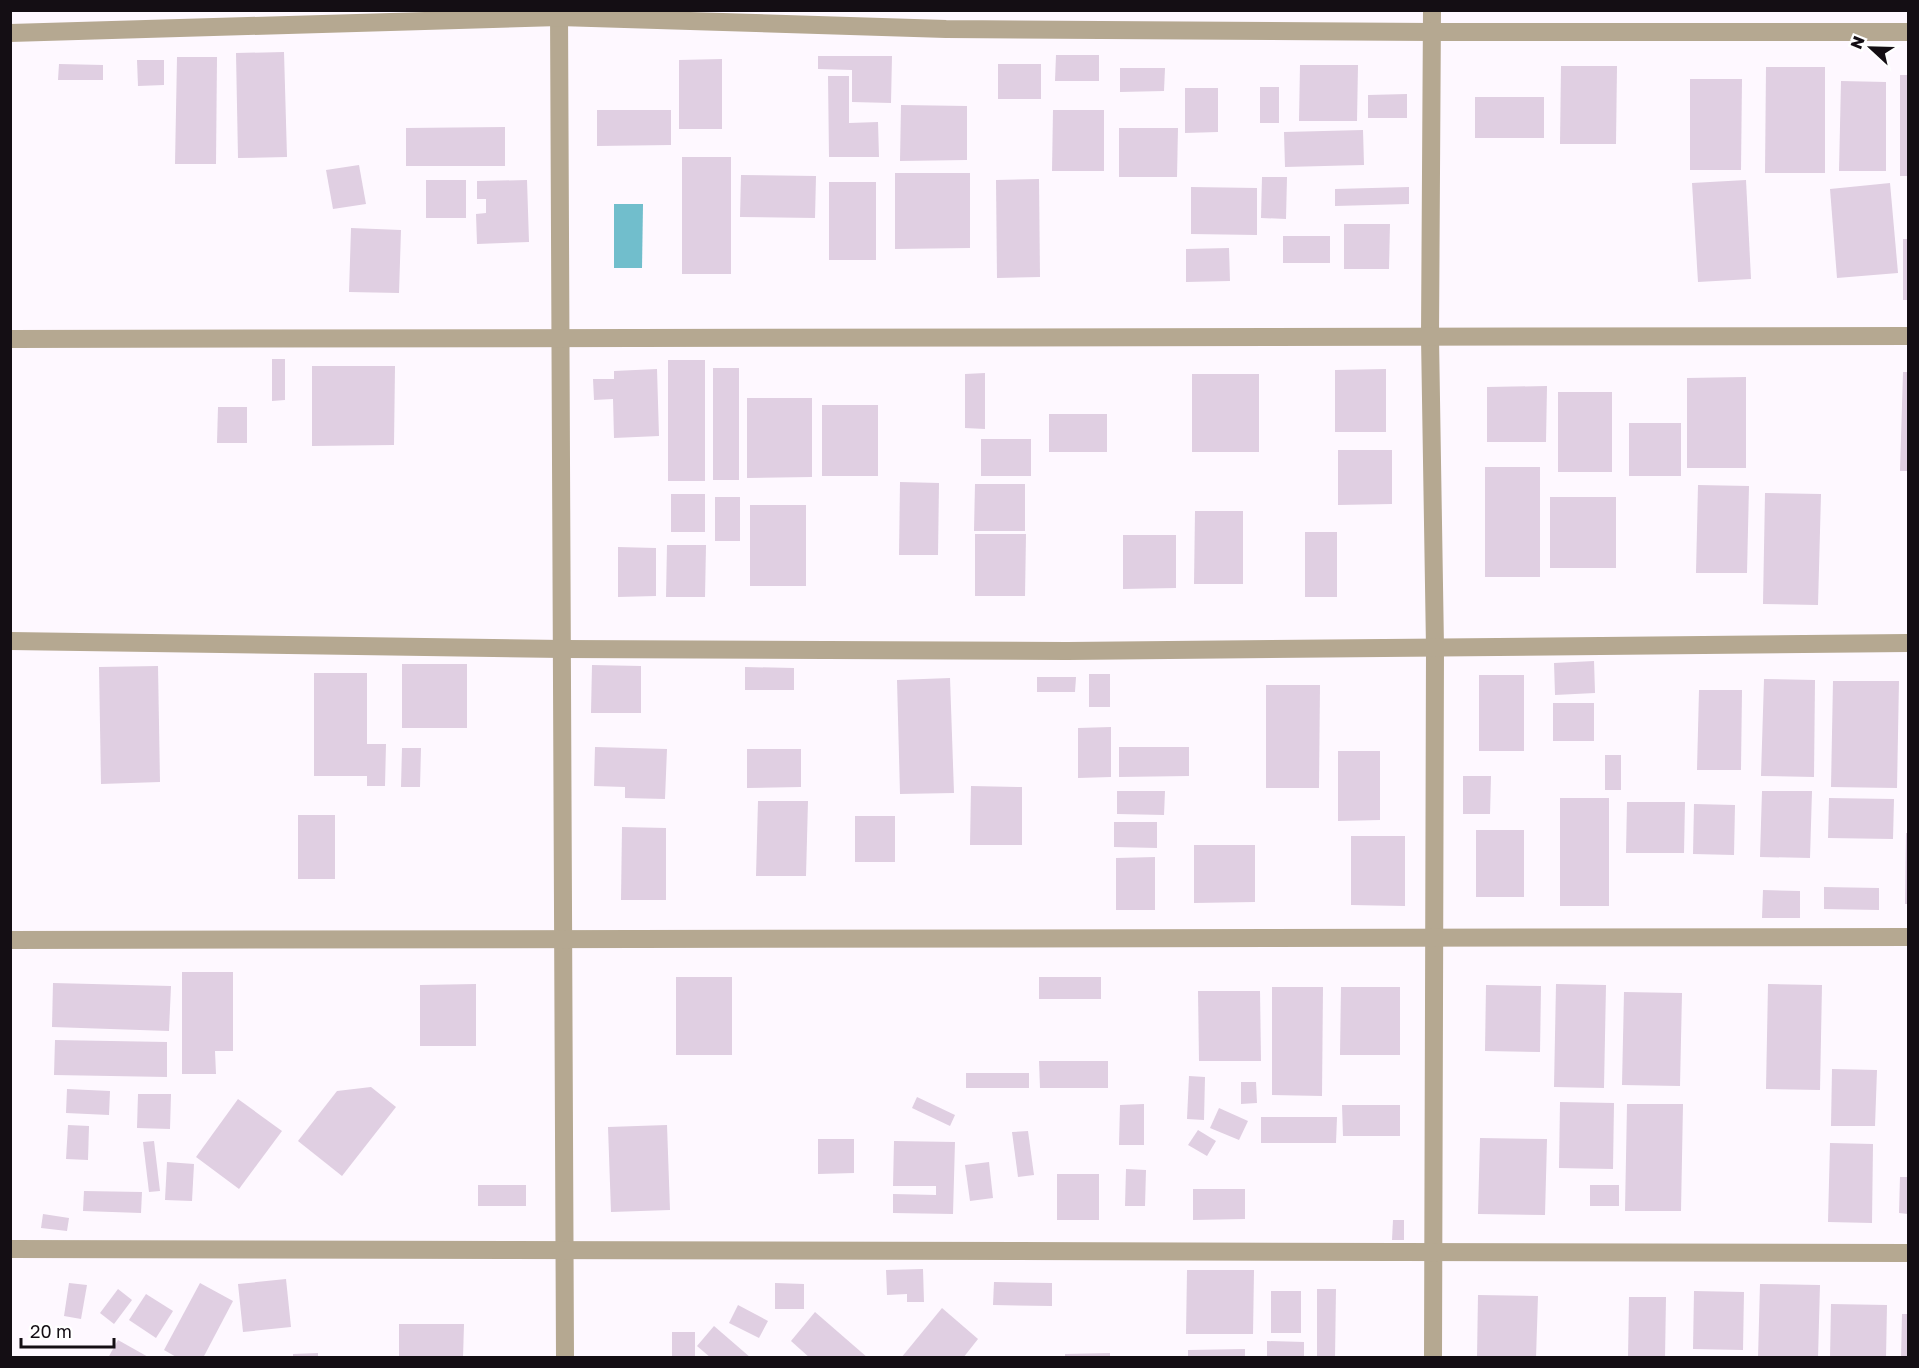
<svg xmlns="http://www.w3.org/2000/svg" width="1919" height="1368" viewBox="0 0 1919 1368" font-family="'Golos Text',sans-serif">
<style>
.water{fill:#71becc}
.building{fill:#e0cfe2}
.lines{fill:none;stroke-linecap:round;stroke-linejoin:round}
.minor{stroke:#b5a891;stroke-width:18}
</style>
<rect width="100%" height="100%" fill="#fef8ff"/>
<polygon class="water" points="614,204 643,204 642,268 614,268"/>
<g class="building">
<polygon points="284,52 287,157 238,158 236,53"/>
<polygon points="1056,55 1099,55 1099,81 1055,81"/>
<polygon points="818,56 892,56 891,103 852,102 852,70 818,69"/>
<polygon points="177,57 217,57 216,164 175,164"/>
<polygon points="722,59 722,129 679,129 679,60"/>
<polygon points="137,60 164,60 164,85 138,86"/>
<polygon points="59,64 103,65 103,80 58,80"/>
<rect x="998" y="64" width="43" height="35"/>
<polygon points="1300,65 1358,65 1357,121 1299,121"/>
<polygon points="1561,66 1617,66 1616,144 1560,144"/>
<polygon points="1766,67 1825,67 1825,173 1765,173"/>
<polygon points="1120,68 1165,68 1164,91 1120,92"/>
<rect x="1900" y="75" width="8" height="101"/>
<polygon points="828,76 849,76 849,123 878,122 879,157 829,157"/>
<polygon points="1690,79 1742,79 1741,170 1690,170"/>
<polygon points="1841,81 1886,82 1886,171 1839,171"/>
<rect x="1260" y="87" width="19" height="36"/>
<polygon points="1185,88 1218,88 1218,132 1185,133"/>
<polygon points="1407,94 1407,118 1368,118 1368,95"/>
<rect x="1475" y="97" width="69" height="41"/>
<polygon points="901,105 967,106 967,160 900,161"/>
<polygon points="597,110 671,110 671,145 597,146"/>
<polygon points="1053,110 1104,110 1104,171 1052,171"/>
<polygon points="505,127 505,166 406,166 406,128"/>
<polygon points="1119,128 1178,128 1177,177 1119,177"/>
<polygon points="1363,130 1364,165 1285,167 1284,132"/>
<rect x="682" y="157" width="49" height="117"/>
<polygon points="359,165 366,204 333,209 326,170"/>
<polygon points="895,173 970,173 970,248 895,249"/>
<polygon points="741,175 816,176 815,218 740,217"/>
<polygon points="1262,177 1287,177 1286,219 1261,218"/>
<polygon points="1039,179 1040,277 997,278 996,180"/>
<rect x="426" y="180" width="40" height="38"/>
<polygon points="527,180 529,242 477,244 476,214 486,213 486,199 477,199 477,181"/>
<polygon points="1746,180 1751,279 1698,282 1692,183"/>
<rect x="829" y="182" width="47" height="78"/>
<polygon points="1890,183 1898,273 1837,278 1830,189"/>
<polygon points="1191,187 1257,188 1257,235 1191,234"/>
<polygon points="1409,187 1409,204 1335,206 1335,189"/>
<polygon points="1344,224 1390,224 1389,269 1344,269"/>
<polygon points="351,228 401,230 399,293 349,292"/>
<rect x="1283" y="236" width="47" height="27"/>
<rect x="1903" y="239" width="5" height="61"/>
<polygon points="1229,248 1230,281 1186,282 1186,249"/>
<polygon points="272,359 285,359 285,400 272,401"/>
<rect x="668" y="360" width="37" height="121"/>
<polygon points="312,366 395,366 394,445 312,446"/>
<rect x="713" y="368" width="26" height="112"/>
<polygon points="657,369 659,436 614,438 613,399 594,400 593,379 614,379 614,371"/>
<polygon points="1386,369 1386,432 1335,432 1335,370"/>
<polygon points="1903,372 1908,372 1908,471 1900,471"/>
<polygon points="985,373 985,429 965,428 965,374"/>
<rect x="1192" y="374" width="67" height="78"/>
<polygon points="1746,377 1746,468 1687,468 1687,378"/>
<polygon points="1547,386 1546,442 1487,442 1487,387"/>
<rect x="1558" y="392" width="54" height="80"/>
<polygon points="747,398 812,398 812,477 747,478"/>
<rect x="822" y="405" width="56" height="71"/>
<polygon points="218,407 247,407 247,443 217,443"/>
<rect x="1049" y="414" width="58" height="38"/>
<rect x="1629" y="423" width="52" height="53"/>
<rect x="981" y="439" width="50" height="37"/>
<polygon points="1338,450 1392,450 1392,504 1338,505"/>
<rect x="1485" y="467" width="55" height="110"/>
<polygon points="900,482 939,483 938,555 899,555"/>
<polygon points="975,484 1025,484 1025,531 974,531"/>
<polygon points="1698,485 1749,486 1747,573 1696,573"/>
<polygon points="1765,493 1821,494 1818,605 1763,604"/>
<rect x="671" y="494" width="34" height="38"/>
<rect x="715" y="497" width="25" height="44"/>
<rect x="1550" y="497" width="66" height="71"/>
<rect x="750" y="505" width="56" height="81"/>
<polygon points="1195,511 1243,511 1243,584 1194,584"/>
<rect x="1305" y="532" width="32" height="65"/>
<polygon points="975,534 1026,534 1025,596 975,596"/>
<polygon points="1123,535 1176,535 1176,588 1123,589"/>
<polygon points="667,545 706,545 705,597 666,597"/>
<polygon points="618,547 656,548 656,596 618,597"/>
<polygon points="1594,661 1595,693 1555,695 1554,663"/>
<rect x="402" y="664" width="65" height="64"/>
<polygon points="592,665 641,666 641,713 591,713"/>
<polygon points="158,666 160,782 101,784 99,667"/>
<polygon points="745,667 794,668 794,690 745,690"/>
<polygon points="314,673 367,673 367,744 386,744 385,786 367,786 367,776 314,776"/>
<rect x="1089" y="674" width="21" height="33"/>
<rect x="1479" y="675" width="45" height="76"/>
<polygon points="1037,677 1076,677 1075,692 1037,692"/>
<polygon points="950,678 954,793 900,794 897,680"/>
<polygon points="1764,679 1815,680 1814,777 1761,776"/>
<polygon points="1833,681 1899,681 1897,788 1831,787"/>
<polygon points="1266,685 1320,685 1319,788 1266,788"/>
<polygon points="1699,690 1742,690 1741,770 1697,770"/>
<rect x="1553" y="703" width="41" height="38"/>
<polygon points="1111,727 1111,777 1078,778 1078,728"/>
<polygon points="595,747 667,749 665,799 625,798 625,787 594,786"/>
<polygon points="1119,747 1189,747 1189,776 1119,777"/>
<polygon points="402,748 421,748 420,787 401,787"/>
<polygon points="747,749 801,749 801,787 747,788"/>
<polygon points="1338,751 1380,751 1380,820 1338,821"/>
<rect x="1605" y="755" width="16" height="35"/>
<polygon points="1463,776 1491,776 1490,814 1463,814"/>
<polygon points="971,786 1022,787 1022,845 970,845"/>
<polygon points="1117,791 1165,791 1164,815 1117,814"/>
<polygon points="1762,791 1812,791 1810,858 1760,857"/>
<rect x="1560" y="798" width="49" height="108"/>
<polygon points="1829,798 1894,799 1893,839 1828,838"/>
<polygon points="758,801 808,801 806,876 756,876"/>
<polygon points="1627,802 1685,802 1684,853 1626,853"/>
<polygon points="1694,804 1735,805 1734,855 1693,854"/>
<rect x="298" y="815" width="37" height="64"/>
<rect x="855" y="816" width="40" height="46"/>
<polygon points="1114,822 1157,822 1157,848 1114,847"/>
<polygon points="622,827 666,828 666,900 621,900"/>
<rect x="1476" y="830" width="48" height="67"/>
<polygon points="1906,833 1908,833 1908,904 1905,904"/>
<polygon points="1351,836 1405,836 1405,906 1351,905"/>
<polygon points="1194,845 1255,845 1255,902 1194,903"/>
<polygon points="1155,857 1155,910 1116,910 1116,858"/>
<polygon points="1824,887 1879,888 1879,910 1824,909"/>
<polygon points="1763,890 1800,891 1800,918 1762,918"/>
<polygon points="182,972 233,972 233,1051 215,1051 216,1074 182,1074"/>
<rect x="676" y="977" width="56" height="78"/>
<rect x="1039" y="977" width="62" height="22"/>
<polygon points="53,983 171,986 169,1031 52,1027"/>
<polygon points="476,984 476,1046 420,1046 420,985"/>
<polygon points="1556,984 1606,985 1604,1088 1554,1087"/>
<polygon points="1768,984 1822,985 1820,1090 1766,1089"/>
<polygon points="1486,985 1541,986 1540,1052 1485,1051"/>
<polygon points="1272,987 1323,987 1322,1096 1272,1095"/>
<polygon points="1341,987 1400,987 1400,1055 1340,1055"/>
<polygon points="1198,991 1260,991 1261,1061 1199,1061"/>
<polygon points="1624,992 1682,993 1680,1086 1622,1085"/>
<polygon points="55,1040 167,1042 167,1077 54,1075"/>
<polygon points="1039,1061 1108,1061 1108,1088 1040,1088"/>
<polygon points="1832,1069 1877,1070 1875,1126 1831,1126"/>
<rect x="966" y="1073" width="63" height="15"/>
<polygon points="1189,1076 1205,1077 1204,1120 1187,1119"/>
<polygon points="1241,1082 1256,1082 1257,1103 1241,1104"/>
<polygon points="371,1087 396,1107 342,1176 298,1141 337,1091"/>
<polygon points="67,1089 110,1091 109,1115 66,1113"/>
<polygon points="138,1094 171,1094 170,1129 137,1128"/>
<polygon points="917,1097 955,1115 950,1126 912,1108"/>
<polygon points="238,1099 282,1131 239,1189 196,1157"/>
<polygon points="1560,1102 1614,1103 1613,1169 1559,1168"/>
<polygon points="1144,1104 1144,1145 1119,1145 1120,1105"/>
<polygon points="1627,1104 1683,1104 1681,1211 1625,1211"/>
<polygon points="1342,1105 1400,1105 1400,1136 1343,1136"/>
<polygon points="1219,1108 1248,1121 1239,1140 1210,1128"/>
<polygon points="1261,1117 1337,1117 1336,1143 1261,1143"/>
<polygon points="68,1125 89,1126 88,1160 66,1159"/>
<polygon points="667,1125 670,1210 611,1212 608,1127"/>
<polygon points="1198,1130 1216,1141 1207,1156 1188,1145"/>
<polygon points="1028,1131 1034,1175 1018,1177 1012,1132"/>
<polygon points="1480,1138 1547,1139 1545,1215 1478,1214"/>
<polygon points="818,1139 854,1139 854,1173 818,1174"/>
<polygon points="154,1141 160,1191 149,1192 143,1142"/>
<polygon points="894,1141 955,1142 953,1214 893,1213 893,1194 936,1195 936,1186 893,1186"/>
<polygon points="1830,1143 1873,1144 1872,1223 1828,1222"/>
<polygon points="167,1162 194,1164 192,1201 165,1200"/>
<polygon points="989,1162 993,1198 970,1201 965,1165"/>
<polygon points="1126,1169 1146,1170 1145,1206 1125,1206"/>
<rect x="1057" y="1174" width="42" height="46"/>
<polygon points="1900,1177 1908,1177 1908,1214 1899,1213"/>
<rect x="478" y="1185" width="48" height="21"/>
<rect x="1590" y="1185" width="29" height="21"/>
<polygon points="1193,1189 1245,1189 1245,1219 1193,1220"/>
<polygon points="84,1191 142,1192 141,1213 83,1211"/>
<polygon points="43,1214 69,1218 67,1231 41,1228"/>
<polygon points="1393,1220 1404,1220 1404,1240 1392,1240"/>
<polygon points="923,1269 924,1302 907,1302 907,1294 887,1295 886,1270"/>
<polygon points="1187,1270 1254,1270 1253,1334 1186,1334"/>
<polygon points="286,1279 291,1327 243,1332 238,1284"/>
<polygon points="994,1282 1052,1283 1052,1306 993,1305"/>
<polygon points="69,1283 87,1285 81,1319 64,1316"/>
<polygon points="200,1283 233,1301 203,1358 178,1358 164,1350"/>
<polygon points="775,1283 804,1284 804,1309 775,1309"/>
<polygon points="1760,1284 1820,1285 1818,1358 1758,1358"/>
<polygon points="118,1289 132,1300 114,1324 100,1313"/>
<polygon points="1317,1289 1336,1289 1335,1358 1317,1358"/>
<rect x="1271" y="1291" width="30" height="42"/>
<polygon points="1694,1291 1744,1292 1743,1350 1693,1349"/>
<polygon points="146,1294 173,1311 156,1338 129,1320"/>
<polygon points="1478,1295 1538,1296 1536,1358 1477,1358"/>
<polygon points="1629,1297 1666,1297 1665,1358 1628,1358"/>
<polygon points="1831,1304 1887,1305 1886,1358 1830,1358"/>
<polygon points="738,1305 768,1321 759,1338 729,1323"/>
<polygon points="942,1308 978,1339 963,1358 901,1358"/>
<polygon points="815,1312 868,1358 810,1358 791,1341"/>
<polygon points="1902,1314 1908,1314 1908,1358 1901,1358"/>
<polygon points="399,1324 464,1324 463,1358 399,1358"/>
<polygon points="714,1326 751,1358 711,1358 697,1346"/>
<rect x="672" y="1332" width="23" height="26"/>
<polygon points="118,1340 150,1358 108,1358"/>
<polygon points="1267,1341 1304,1342 1304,1358 1267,1358"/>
<polygon points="1245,1349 1245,1358 1188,1358 1188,1350"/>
<polygon points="318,1353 318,1358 293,1358 293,1354"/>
<polygon points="1110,1353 1110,1358 1065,1358 1065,1354"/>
</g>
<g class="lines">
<g class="minor">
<polyline points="559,10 565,1358"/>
<polyline points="1432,10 1430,337 1435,647 1433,1358"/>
<polyline points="10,33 559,17 946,29 1432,32 1908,32"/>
<polyline points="10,339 1908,336"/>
<polyline points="10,641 562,649 1067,651 1908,643"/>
<polyline points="10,940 1908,937"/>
<polyline points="10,1249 1908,1253"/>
</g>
</g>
<rect width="1919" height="1368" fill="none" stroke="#140e14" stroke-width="24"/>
<g transform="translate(1871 48) rotate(292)" stroke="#ffffff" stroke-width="4.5" paint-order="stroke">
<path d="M0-4.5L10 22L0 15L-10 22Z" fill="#140e14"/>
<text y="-9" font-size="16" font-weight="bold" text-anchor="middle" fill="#140e14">N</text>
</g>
<path d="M21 1338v9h93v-9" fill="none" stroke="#140e14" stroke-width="3"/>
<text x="30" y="1338" font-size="18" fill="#140e14" stroke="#ffffff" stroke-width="4.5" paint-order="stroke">20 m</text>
</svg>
